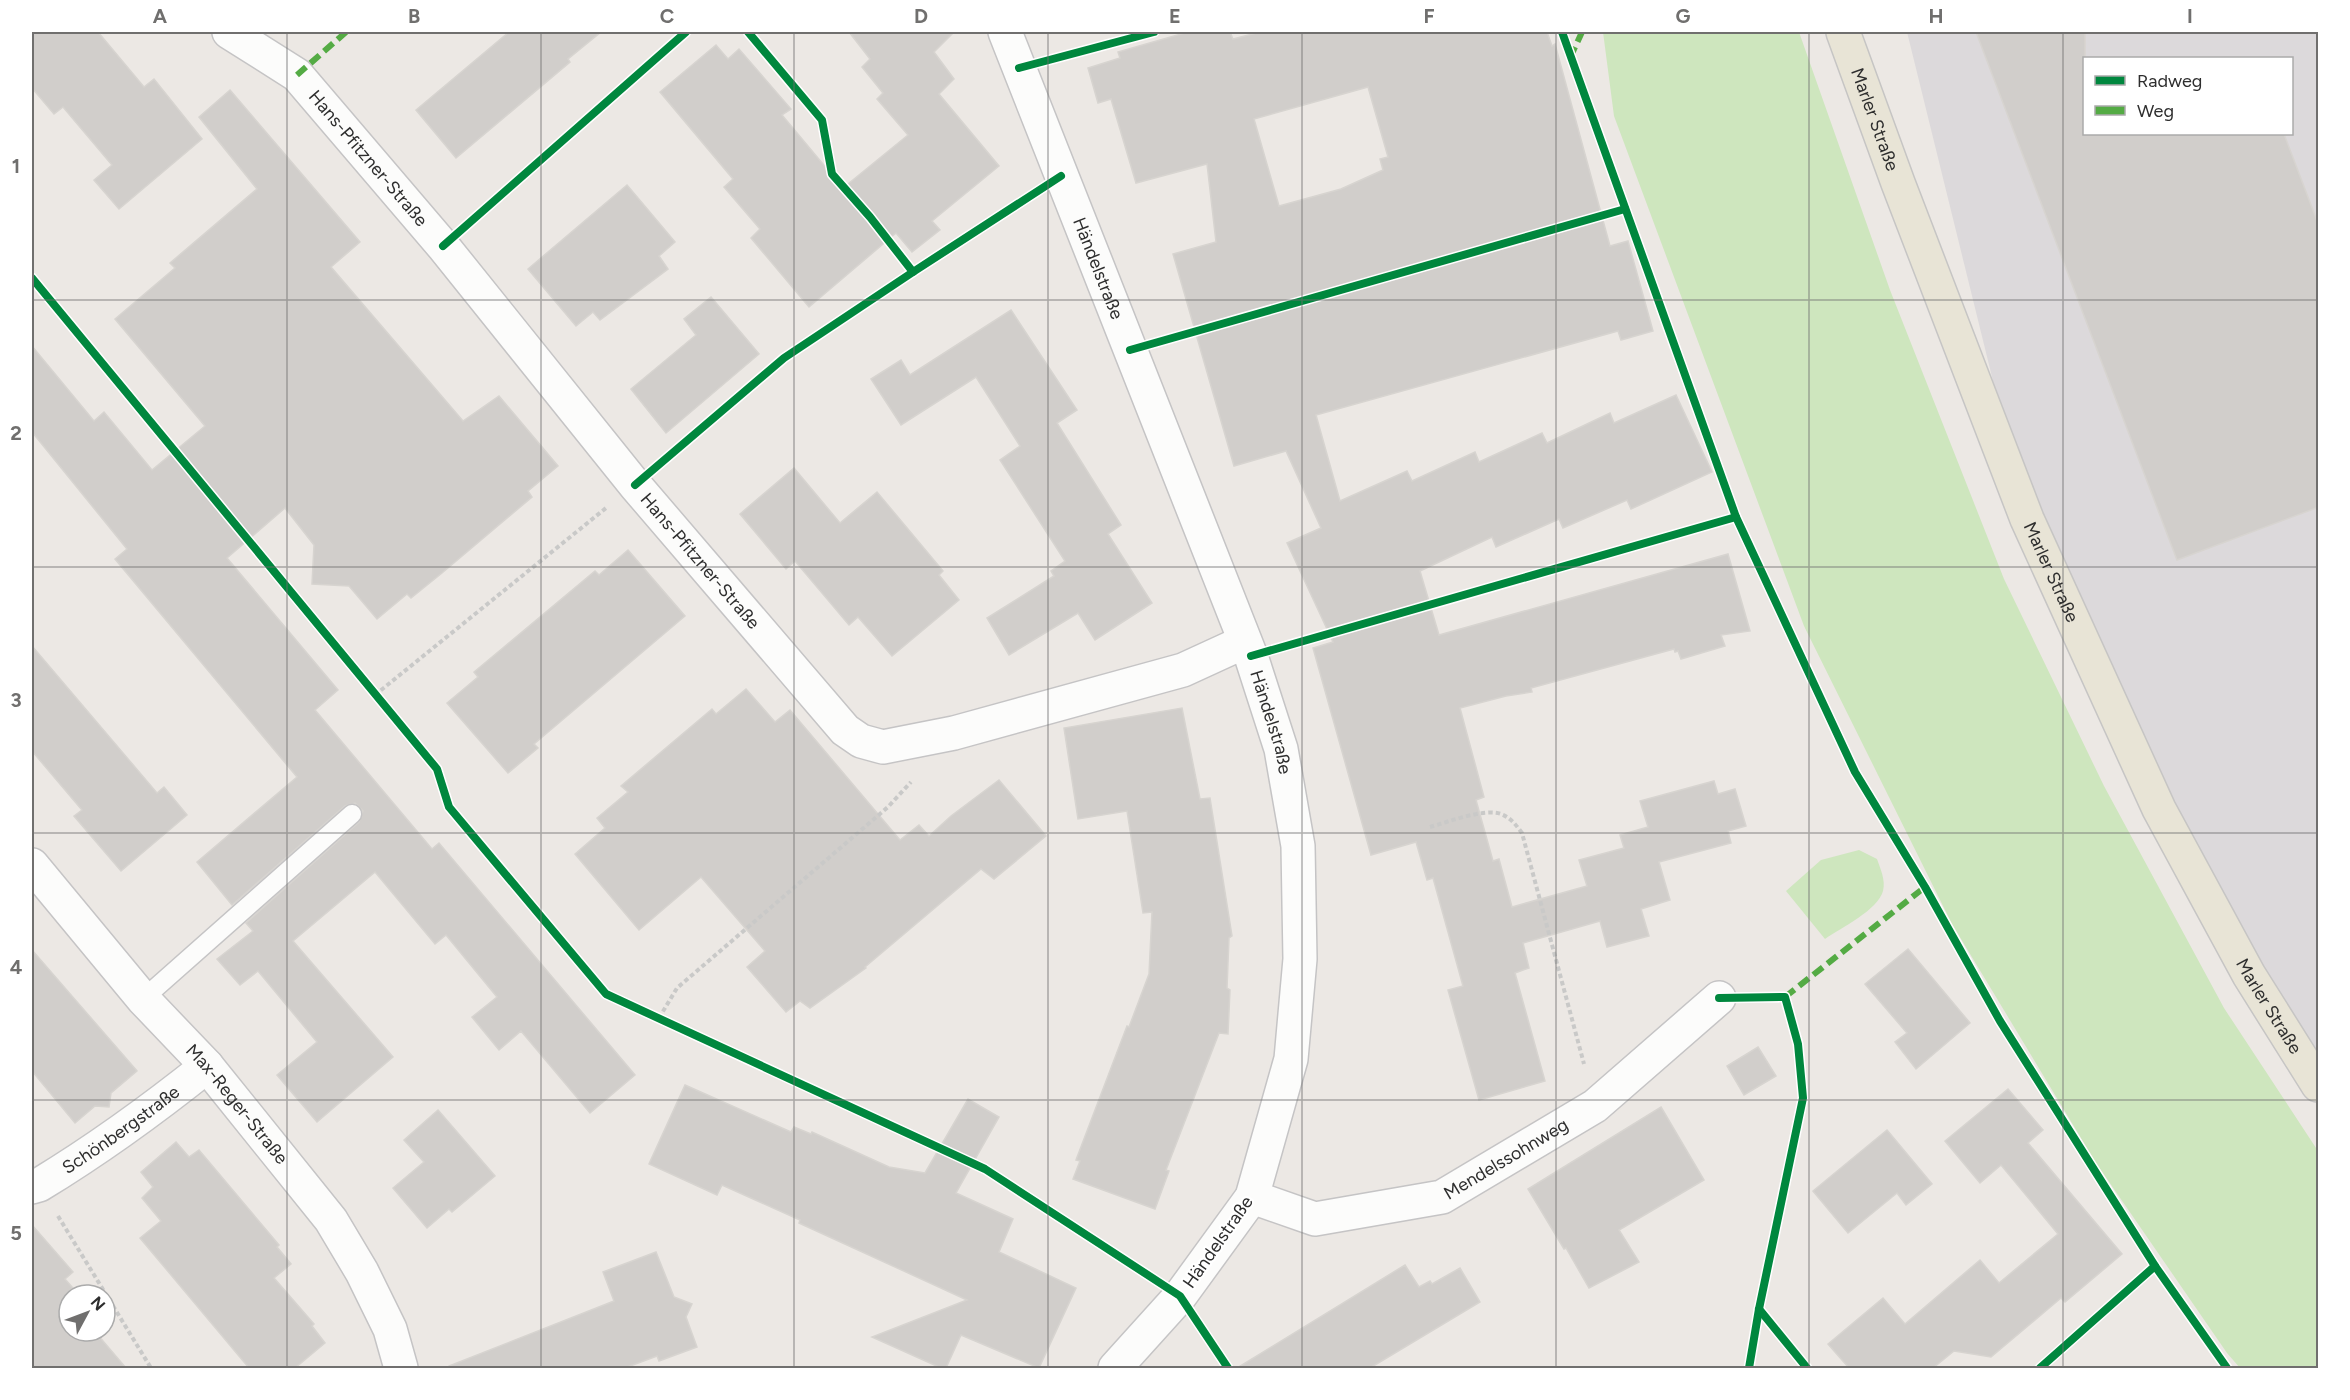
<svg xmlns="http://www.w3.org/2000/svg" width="2350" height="1400" viewBox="0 0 2350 1400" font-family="Figtree,sans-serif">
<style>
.industrial{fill:#dcd9db;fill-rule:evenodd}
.green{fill:#cee6be}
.building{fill:#d1cecb;stroke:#d7d4d0;stroke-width:1.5;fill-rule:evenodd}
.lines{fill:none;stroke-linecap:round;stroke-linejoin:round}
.lane-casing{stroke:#c5c4c5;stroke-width:21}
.street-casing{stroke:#c5c4c5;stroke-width:36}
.primary-casing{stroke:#c6c5c4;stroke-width:36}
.path{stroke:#c9c9c8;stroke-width:4;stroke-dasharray:4.5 3;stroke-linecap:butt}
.lane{stroke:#fcfcfb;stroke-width:18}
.street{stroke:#fcfcfb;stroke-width:33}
.primary{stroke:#e8e4d6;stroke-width:33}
.quiet{stroke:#54ab44;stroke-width:6;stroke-dasharray:12 6;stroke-linecap:butt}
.cycleway-casing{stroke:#fff;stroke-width:11}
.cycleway{stroke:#00873e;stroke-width:8}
.grid{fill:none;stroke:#706f6e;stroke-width:1.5;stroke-opacity:0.55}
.labels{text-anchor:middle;stroke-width:4.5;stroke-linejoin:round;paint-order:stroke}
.street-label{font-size:18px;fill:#2e2e2e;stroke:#fff}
.neatline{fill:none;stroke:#706f6e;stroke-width:2}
.grid-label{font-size:20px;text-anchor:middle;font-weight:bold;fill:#706f6e}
</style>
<rect width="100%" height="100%" fill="#ece8e4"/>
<path class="industrial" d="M1907,32H2318V1084L2027,519ZM2084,58H2292V134H2084Z"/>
<g class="green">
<polygon points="1603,32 1799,32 1890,290 2004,579 2104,786 2224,1008 2318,1151 2318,1368 2240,1368 2227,1353 2096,1163 1952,924 1804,626 1614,116"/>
<path d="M1859,850L1877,859C1880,868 1886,880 1883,891C1878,910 1841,928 1825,939L1786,891L1821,860Z"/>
</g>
<g class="building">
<polygon points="32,32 98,32 144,87 154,79 202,139 119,209 94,180 112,165 63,107 54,114 32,88"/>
<polygon points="509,32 601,32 568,59 570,62 456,158 416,110"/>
<polygon points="849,32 954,32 934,52 954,79 939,94 999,166 932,221 940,230 912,252 896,233 809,307 751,238 760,229 724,187 733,179 660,92 716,45 728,59 739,49 791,109 782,115 843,188 908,135 877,99 883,93 862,67 870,59"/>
<path d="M1188,32H1230L1233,39L1260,32H1547L1552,46L1555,44L1610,246L1628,241L1653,331L1621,340L1618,331L1316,415L1340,501L1407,471L1412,481L1475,452L1479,462L1542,433L1547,443L1610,413L1614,423L1676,395L1712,472L1631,509L1627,500L1563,528L1559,519L1496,547L1492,537L1420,571L1439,635L1728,554L1750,631L1721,635L1725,646L1681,659L1678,651L1675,652L1674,649L1531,688L1532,692L1506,696L1460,708L1484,797L1476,800L1493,861L1499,859L1512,907L1587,886L1579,860L1624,848L1620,835L1648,827L1640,801L1714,781L1718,794L1735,789L1746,826L1728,831L1731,843L1659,862L1670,900L1641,909L1649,936L1607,947L1600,921L1523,943L1529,968L1515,973L1545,1081L1479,1100L1448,990L1463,986L1433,878L1427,880L1416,842L1371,855L1313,648L1333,642L1287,543L1321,528L1286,451L1234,466L1173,254L1216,242L1207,164L1136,183L1111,99L1098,103L1088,68L1120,58L1118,52ZM1368,87L1388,157L1380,159L1383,170L1341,189L1279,206L1254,119Z"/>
<polygon points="1976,32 2085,32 2085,134 2284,134 2319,226 2319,507 2177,560"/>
<polygon points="230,90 360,242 331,267 463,421 499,396 558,466 528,491 532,497 442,573 411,598 407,594 377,619 349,586 312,584 314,545 285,508 227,558 338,690 315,710 432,849 439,843 635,1075 590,1113 521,1031 499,1050 472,1017 497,997 446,935 435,944 375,872 293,941 393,1057 317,1122 277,1075 317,1042 258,971 240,985 217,959 253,931 246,923 359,822 363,811 355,803 345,806 232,905 197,862 297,777 115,559 127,549 32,432 32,346 94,421 104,412 152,470 205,426 115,319 175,268 170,263 257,189 199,117"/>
<polygon points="627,185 675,242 659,256 668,269 600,320 593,312 576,326 528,269"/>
<polygon points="711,297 759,354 666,433 631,389 696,335 684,319"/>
<polygon points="1011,310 1077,410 1057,423 1121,525 1108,534 1152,603 1095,640 1078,613 1009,655 987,618 1054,576 1051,571 1065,561 1000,460 1020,446 976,377 901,425 871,379 901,360 910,375"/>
<polygon points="794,468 840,523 877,492 943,571 939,575 959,600 892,656 858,617 849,625 795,561 786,569 740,514"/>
<polygon points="628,550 685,616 534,744 538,748 508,773 447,703 478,677 474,672 504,647 595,571 599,575"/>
<polygon points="32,646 157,793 164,787 187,815 121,871 74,816 82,810 32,751"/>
<polygon points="746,689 775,722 790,710 900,840 919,825 929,836 951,816 999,780 1046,836 994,879 981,869 865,967 866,968 810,1008 800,1001 786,1012 747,967 765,951 701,877 639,930 575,854 605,828 597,818 628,792 621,786 712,709 716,714"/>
<polygon points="1182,708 1200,799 1210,798 1232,936 1229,938 1227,988 1230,990 1228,1034 1219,1033 1166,1170 1169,1171 1155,1209 1073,1179 1080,1161 1076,1160 1127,1026 1129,1027 1149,974 1152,912 1143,913 1127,811 1078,819 1064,728"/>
<polygon points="1908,949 1970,1023 1916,1069 1895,1042 1907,1033 1865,984"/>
<polygon points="32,950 137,1071 111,1093 109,1107 95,1106 75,1123 32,1071"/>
<polygon points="1758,1047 1776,1076 1744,1095 1727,1066"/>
<polygon points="685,1085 791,1132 794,1127 811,1134 812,1132 889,1167 925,1173 968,1099 999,1117 956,1193 1013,1219 999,1252 1076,1288 1039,1368 961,1335 946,1368 941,1368 872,1337 967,1300 799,1223 800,1220 722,1185 717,1195 649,1164"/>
<polygon points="2008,1089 2043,1130 2028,1143 2122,1254 2065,1302 2061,1298 1991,1357 1954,1351 1933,1368 1849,1368 1828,1344 1883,1298 1905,1324 1980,1260 1999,1283 2058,1234 2001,1165 1980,1183 1945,1141"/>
<polygon points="1661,1107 1704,1180 1619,1230 1639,1262 1589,1288 1566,1248 1564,1249 1528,1189"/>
<polygon points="438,1110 495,1176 452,1212 449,1209 427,1228 393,1188 424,1162 404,1140"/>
<polygon points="1887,1130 1932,1184 1906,1205 1897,1193 1848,1233 1813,1191"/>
<polygon points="176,1142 189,1157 199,1150 279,1245 277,1247 291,1264 274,1278 314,1324 312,1326 325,1343 295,1368 249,1368 140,1238 161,1221 142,1198 153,1187 141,1172"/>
<polygon points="32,1225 73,1272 65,1279 79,1295 69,1295 69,1331 100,1331 97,1334 126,1368 32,1368"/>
<polygon points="656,1252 674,1297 692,1304 686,1317 697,1347 659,1361 657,1356 625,1368 449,1368 449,1366 614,1301 603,1272"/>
<polygon points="1405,1265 1419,1287 1430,1281 1432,1284 1460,1268 1480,1302 1370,1368 1237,1368"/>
</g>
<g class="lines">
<defs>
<polyline id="lane" points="143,999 352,814"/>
<g id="street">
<path id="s1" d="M229,32L297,75L443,246L635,485L845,730L861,741L883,747L954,733L1183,670L1244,642"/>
<path id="s2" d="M1005,32L1251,656L1281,749L1298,846L1300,959L1291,1059L1252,1197L1180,1296L1115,1368"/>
<path id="s3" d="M32,865L143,999L207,1066L331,1220L362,1272L390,1329L401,1368"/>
<path id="s4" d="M32,1187L39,1185C100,1148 152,1110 207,1066"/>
<path id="s5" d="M1252,1197L1315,1219L1442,1197L1595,1106L1719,998"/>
</g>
<g id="primary">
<path id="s6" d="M1843,32L1898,183L2027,519L2159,809L2249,975L2318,1085"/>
</g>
</defs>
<use href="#lane" class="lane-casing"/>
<use href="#street" class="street-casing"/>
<use href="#primary" class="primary-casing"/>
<g class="path">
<polyline points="375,695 606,508"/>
<path d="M1430,827C1447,822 1485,808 1501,814C1511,818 1516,825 1522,833L1584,1064"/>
<polyline points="659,1018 677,988 888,807 911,782"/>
<polyline points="58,1216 151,1368"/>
</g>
<use href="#lane" class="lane"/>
<use href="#street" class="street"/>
<use href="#primary" class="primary"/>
<g class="quiet">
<polyline points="1570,58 1582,32"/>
<polyline points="297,75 346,32"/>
<polyline points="1785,997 1925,887"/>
</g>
<defs>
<g id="cycleway">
<polyline points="748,32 822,120 832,174 870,217 913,272 1061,176"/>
<polyline points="1562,32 1736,517 1855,772 1925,887 2000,1021 2155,1266 2227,1368"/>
<polyline points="1019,68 1154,32"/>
<polyline points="443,246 686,32"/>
<polyline points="32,278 437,769 449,807 606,994 985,1169 1180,1296 1228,1368"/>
<polyline points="1130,350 1625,209"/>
<polyline points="635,485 784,358 913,272"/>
<polyline points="1251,656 1736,517"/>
<polyline points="1719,998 1785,997 1798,1044 1803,1098 1759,1309 1749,1368"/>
<polyline points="1759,1309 1807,1368"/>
<polyline points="2040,1368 2155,1266"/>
</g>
</defs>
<use href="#cycleway" class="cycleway-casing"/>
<use href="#cycleway" class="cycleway"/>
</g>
<path class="grid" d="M287,32V1368M541,32V1368M794,32V1368M1048,32V1368M1302,32V1368M1556,32V1368M1809,32V1368M2063,32V1368M32,300H2318M32,567H2318M32,833H2318M32,1100H2318"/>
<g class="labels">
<g class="street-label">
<text dy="6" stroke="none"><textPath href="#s6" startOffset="93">Marler Straße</textPath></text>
<text dy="6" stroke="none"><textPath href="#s1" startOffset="190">Hans-Pfitzner-Straße</textPath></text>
<text dy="6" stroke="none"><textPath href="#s2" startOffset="254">Händelstraße</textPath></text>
<text dy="6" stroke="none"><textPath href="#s1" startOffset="712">Hans-Pfitzner-Straße</textPath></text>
<text dy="6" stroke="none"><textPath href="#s6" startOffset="579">Marler Straße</textPath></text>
<text dy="6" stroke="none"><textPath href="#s2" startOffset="740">Händelstraße</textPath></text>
<text dy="6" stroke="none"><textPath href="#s6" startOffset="1065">Marler Straße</textPath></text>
<text dy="6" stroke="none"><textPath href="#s3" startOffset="315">Max-Reger-Straße</textPath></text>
<text dy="6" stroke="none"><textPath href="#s4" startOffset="106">Schönbergstraße</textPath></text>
<text dy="6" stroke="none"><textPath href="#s5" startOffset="270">Mendelssohnweg</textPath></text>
<text transform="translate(1218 1242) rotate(-55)" y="6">Händelstraße</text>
</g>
</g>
<rect width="2350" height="1400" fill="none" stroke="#ffffff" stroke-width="66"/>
<rect x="2083" y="57" width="210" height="78" fill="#ffffff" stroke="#ababab" stroke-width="1.5"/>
<rect x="2095" y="76" width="30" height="9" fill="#00873e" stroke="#ababab" stroke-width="1.5"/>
<text x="2137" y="87" font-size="18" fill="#2e2e2e">Radweg</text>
<rect x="2095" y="106" width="30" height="9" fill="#54ab44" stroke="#ababab" stroke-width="1.5"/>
<text x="2137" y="117" font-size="18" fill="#2e2e2e">Weg</text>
<g transform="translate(87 1313) rotate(49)"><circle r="28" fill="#ffffff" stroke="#ababab" stroke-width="1.5"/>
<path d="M0-4.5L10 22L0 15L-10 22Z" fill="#706f6e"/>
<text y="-9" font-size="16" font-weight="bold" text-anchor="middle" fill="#2e2e2e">N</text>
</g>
<rect x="33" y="33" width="2284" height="1334" class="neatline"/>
<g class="grid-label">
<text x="160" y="23">A</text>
<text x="414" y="23">B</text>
<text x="667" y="23">C</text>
<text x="921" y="23">D</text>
<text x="1175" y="23">E</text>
<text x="1429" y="23">F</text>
<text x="1683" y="23">G</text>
<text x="1936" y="23">H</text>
<text x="2190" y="23">I</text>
<text x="16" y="173">1</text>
<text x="16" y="440">2</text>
<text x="16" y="707">3</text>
<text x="16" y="974">4</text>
<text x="16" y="1240">5</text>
</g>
</svg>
